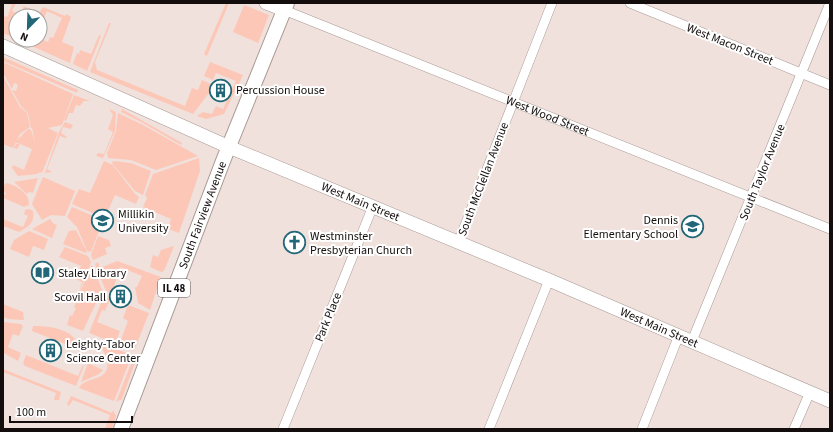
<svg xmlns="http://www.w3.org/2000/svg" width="833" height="432" viewBox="0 0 833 432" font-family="'Source Sans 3',sans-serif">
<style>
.green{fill:#fdc7b7}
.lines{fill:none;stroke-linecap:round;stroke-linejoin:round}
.street-casing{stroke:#a79994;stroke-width:10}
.secondary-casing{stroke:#a79994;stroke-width:14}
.primary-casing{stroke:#a79994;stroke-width:16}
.street{stroke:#fff;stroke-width:9}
.secondary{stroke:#fff;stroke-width:13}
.primary{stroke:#fff;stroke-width:14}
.labels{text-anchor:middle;stroke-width:4;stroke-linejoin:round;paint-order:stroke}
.shield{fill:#fff;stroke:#5a5656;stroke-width:1}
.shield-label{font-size:11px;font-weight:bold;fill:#130e0d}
.street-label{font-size:12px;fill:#130e0d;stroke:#fff}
.poi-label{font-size:12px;fill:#130e0d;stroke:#fff;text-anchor:start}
</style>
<rect width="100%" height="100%" fill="#f0e1dc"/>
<g class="green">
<polygon points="8,3 16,3 12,11 20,15 24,6 39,13 43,7 65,16 66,14 71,17 62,42 74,47 70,63 18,40 40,40 40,38 48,42 50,37 53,38 62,18 47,11 44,18 31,13 29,16 16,16 16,39 3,33 3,16 7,17 12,5"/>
<polygon points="226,3 229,3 207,56 204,54"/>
<polygon points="244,5 269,15 258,43 233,32"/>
<polygon points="109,23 111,23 95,62 97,70 185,106 192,88 198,90 202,80 211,84 209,93 193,114 90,72"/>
<polygon points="99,35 101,36 87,71 73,64 77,53 79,54 80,50 91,54"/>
<polygon points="3,57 78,90 77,93 3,61"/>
<polygon points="3,62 73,94 62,125 48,128 31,128 28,113 21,106 12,90 16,91 18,85 14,83 12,89 3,73"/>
<polygon points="210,62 243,75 224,114 206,119 197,116 203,112 212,114 216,106 223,109 236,81 216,73 213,80 204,76"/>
<polygon points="3,76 20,107 27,113 30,127 20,134 13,148 3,144"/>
<polygon points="74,95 90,101 84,101 80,106 76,105 73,113 69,113 66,121 64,120"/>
<polygon points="109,109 116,112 115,131 103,158 96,156 98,153 104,154 113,132 108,129 113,115"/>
<polygon points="122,109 182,143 181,145 143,123 121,112"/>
<polygon points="118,113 143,125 198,156 156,170 131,160 108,158 107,153 116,131"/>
<polygon points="65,122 73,125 71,129 63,127 61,133 67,137 65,138 60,136 47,169 52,172 45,173 59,132"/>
<polygon points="32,128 48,128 58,133 42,173 41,172 37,174 18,176 12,168 13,165 24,170 32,149 20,144 17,149 14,148 16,144 21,143 16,143 16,141 28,129 31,130 35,143"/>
<polygon points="199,158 200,171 179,233 168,229 171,219 143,207 147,198 145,195 153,174"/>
<polygon points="104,161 113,165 135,194 139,197 136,204 115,195 107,213 99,210 97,215 72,204 79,189 90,193"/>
<polygon points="113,161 131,163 151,171 143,195 135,191 112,163"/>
<polygon points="43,177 75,191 65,216 51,215 42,220 32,204"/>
<polygon points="38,178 33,193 29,192 27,194 14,182"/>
<path d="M6,183C16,185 30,193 29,205L24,207L4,198L3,194L5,195L6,193L3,191V187Z"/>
<polygon points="72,207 103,220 91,252 87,251 77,227 67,217"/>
<path d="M29,209L33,211C35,223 28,227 19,232L3,226V219L23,227L28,216L24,214L25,210Z"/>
<polygon points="50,219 54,224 57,225 52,238 32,229"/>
<polygon points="76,230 87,252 86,253 63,244 69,231"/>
<polygon points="29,231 48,239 44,250 33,246 29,257 10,249 14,240"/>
<polygon points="98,236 109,240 111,246 105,248 107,254 93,260 91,255"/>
<polygon points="174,246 164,271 161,272 150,267 153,255 158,257 161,250"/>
<polygon points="65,247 88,256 91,262 78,296 82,282 76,279 81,266 59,257"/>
<polygon points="117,261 161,277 150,310 138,303 135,287 137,287 142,276 120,267 112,293 106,291 95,264 98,262 100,268"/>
<polygon points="91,266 93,266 102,290 83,331 67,325 70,315 72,316 76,308 74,307"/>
<polygon points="105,297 110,299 105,311 102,310 97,322 120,331 117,339 112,342 89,333 103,298"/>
<polygon points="3,304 23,312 24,320 8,319 3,317"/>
<polygon points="128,305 149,313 134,351 122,347 120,342 128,321 123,318"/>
<polygon points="3,322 21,324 23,326 19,336 13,334 8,347 21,353 18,361 4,353"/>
<path d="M33,326C48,326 77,328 78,349L32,331Z"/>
<path d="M96,341L132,355L114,401L79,388C86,375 112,383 107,359C105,352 101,347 95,344Z"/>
<polygon points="26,355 78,376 83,365 84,366 76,386 25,366 23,363"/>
<polygon points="134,356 137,357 122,399 116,402"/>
<polygon points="88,363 103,370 99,374 81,382"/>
<polygon points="3,369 61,392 59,400 54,400 56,393 3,372"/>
<polygon points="71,396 112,413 113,410 116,416 112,429 105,429 110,415 73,400 69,406 67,404"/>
</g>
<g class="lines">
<defs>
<g id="street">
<polyline points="630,3 830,85"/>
<path id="s1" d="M284,10L830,229"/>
<polyline points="458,243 552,3"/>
<polyline points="692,341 830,3"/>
<polyline points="283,429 373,206"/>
<polyline points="489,429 549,280"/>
<polyline points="642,429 679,335"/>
<polyline points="794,429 810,392"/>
</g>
<g id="secondary">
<polyline points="266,3 284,10"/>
<path id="s2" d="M3,46L229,147L549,280L830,401"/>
</g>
<g id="primary">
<path id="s3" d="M121,429L223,161L287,3"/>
</g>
</defs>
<use href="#street" class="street-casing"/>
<use href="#secondary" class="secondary-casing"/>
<use href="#primary" class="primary-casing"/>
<use href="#street" class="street"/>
<use href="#secondary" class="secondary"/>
<use href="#primary" class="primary"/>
</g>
<defs>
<symbol id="building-ring" viewBox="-11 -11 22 22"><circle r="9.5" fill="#fff" stroke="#216777" stroke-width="1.5"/><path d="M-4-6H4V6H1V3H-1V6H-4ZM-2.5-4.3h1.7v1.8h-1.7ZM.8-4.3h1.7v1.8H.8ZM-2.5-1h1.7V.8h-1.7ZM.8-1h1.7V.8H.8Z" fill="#216777"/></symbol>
<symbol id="university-ring" viewBox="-11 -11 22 22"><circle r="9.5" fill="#fff" stroke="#216777" stroke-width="1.5"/><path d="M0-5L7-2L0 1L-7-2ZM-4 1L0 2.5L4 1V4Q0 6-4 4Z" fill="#216777"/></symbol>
<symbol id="school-ring" viewBox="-11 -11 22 22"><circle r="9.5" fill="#fff" stroke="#216777" stroke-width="1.5"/><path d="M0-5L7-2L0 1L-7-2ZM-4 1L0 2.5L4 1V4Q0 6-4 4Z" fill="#216777"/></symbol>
<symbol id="church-ring" viewBox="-11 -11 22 22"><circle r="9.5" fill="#fff" stroke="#216777" stroke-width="1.5"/><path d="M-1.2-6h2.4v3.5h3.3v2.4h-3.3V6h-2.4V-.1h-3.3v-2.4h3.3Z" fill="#216777"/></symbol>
<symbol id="library-ring" viewBox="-11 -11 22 22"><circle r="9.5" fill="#fff" stroke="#216777" stroke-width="1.5"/><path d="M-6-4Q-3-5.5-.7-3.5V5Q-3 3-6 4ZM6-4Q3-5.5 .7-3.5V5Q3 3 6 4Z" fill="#216777"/></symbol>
</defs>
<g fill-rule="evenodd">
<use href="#building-ring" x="208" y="78" width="25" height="25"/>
<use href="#university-ring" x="90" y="208" width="25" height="25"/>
<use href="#school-ring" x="680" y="214" width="25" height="25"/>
<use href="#church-ring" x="282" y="230" width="25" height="25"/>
<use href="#library-ring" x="30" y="260" width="25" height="25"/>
<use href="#building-ring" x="108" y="284" width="25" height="25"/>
<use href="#building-ring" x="38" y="338" width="25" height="25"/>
</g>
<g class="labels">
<rect class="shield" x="158" y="279" width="32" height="18" rx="3"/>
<g class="shield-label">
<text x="174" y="292">IL 48</text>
</g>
<g class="street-label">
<text transform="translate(730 44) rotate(22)" y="4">West Macon Street</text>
<text dy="4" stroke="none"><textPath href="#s1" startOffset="284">West Wood Street</textPath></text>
<text transform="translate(762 172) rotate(-68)" y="4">South Taylor Avenue</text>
<text transform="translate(483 179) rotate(-69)" y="4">South McClellan Avenue</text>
<text dy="4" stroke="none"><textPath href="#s2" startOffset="390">West Main Street</textPath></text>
<text dy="4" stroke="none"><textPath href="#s3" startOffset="229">South Fairview Avenue</textPath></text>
<text transform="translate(328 317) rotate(-68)" y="4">Park Place</text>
<text dy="4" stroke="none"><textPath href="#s2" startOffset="714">West Main Street</textPath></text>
</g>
<g class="poi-label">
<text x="236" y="94">Percussion House</text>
<text x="118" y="218">Millikin<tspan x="118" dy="14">University</tspan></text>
<text x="678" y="224" text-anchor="end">Dennis<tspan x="678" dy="14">Elementary School</tspan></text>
<text x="310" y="240">Westminster<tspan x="310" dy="14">Presbyterian Church</tspan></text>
<text x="58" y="277">Staley Library</text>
<text x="106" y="301" text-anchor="end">Scovil Hall</text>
<text x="66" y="348">Leighty-Tabor<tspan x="66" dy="14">Science Center</tspan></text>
</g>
</g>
<rect width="833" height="432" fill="none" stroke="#130e0d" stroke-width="8"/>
<g transform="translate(28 28) rotate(203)"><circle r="19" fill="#ffffff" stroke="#a19f9e"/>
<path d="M0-3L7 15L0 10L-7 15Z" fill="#216777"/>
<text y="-6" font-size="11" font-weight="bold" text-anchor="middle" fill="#130e0d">N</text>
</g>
<path d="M10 416v6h122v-6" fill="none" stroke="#130e0d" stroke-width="2"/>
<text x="16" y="416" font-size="12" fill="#130e0d" stroke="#ffffff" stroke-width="3" paint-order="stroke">100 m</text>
</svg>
